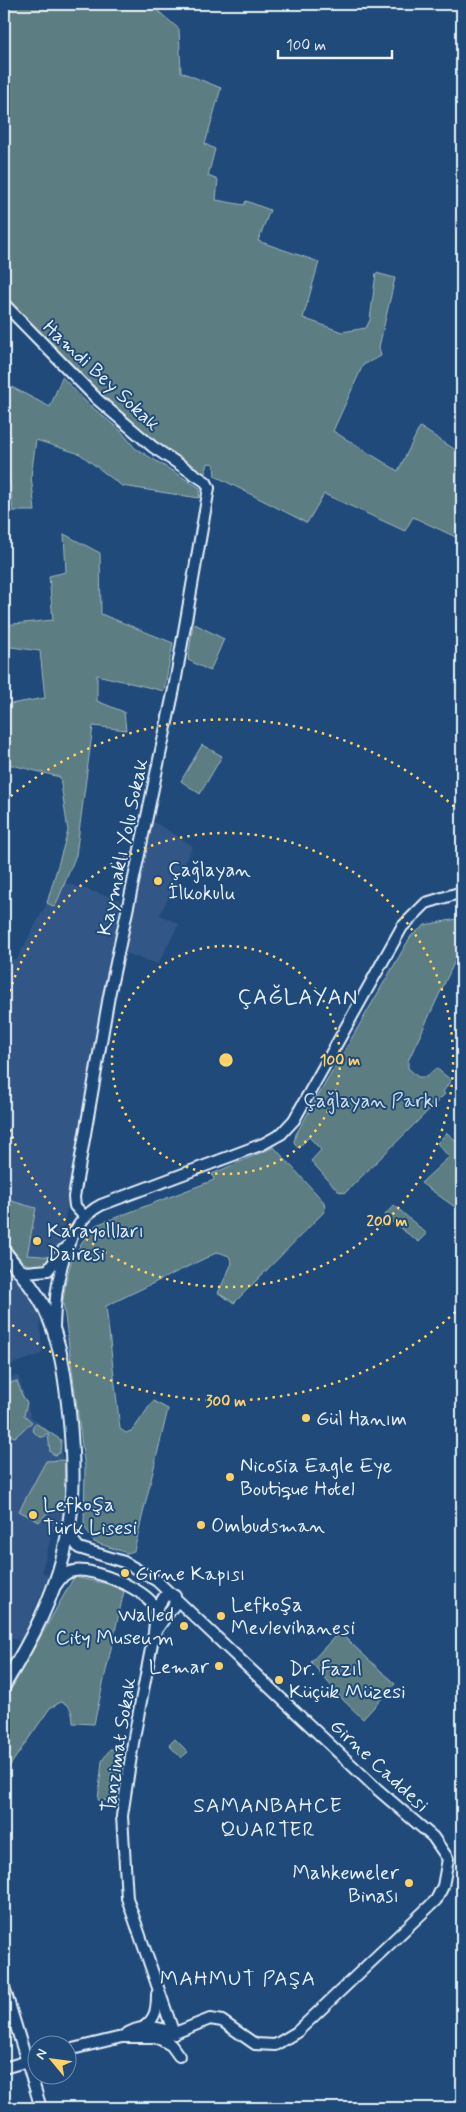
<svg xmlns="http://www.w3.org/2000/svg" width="466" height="2112" viewBox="0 0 466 2112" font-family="Mynerve,sans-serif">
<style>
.built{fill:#335786}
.green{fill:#5b7d82;stroke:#a2b7bd}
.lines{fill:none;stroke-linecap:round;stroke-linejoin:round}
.minor-casing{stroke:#e8f1f8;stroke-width:14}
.major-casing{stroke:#e8f1f8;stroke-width:16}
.minor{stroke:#1f4a7a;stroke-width:10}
.major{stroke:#1f4a7a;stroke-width:12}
.ring{fill:none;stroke:#ffd166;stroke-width:2.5;stroke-dasharray:2.5 5}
.poi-dot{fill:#ffd166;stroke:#1f4a7a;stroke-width:2}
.labels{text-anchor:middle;stroke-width:4;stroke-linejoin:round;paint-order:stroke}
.street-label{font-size:20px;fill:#e8f1f8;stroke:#1f4a7a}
.poi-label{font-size:20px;fill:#e8f1f8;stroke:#1f4a7a;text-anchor:start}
.park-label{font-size:20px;fill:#d3e0e6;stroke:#1f4a7a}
.neighbourhood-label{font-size:21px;letter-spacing:1px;fill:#e8f1f8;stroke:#1f4a7a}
.quarter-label{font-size:22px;letter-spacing:1px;fill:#e8f1f8;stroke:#1f4a7a}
.centre{fill:#ffd166;stroke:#1f4a7a;stroke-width:2.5}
.ring-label{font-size:15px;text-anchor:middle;font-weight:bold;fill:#ffd166;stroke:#1f4a7a;stroke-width:4;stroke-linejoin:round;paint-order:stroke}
</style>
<rect width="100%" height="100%" fill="#1f4a7a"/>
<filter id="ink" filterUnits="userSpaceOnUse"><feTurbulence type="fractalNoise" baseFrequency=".02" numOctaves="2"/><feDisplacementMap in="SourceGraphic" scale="10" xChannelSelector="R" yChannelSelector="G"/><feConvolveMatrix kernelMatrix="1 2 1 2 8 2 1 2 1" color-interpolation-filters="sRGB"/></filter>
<g filter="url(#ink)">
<g class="built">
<polygon points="151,820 193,846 160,915 179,924 158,964 125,953"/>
<polygon points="65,883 121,900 60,1246 55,1257 27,1255 4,1199 4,961 17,959 47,903 55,907"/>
<polygon points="4,1260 29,1291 40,1319 42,1354 4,1367"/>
<polygon points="18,1375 31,1417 61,1440 65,1498 60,1532 52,1532 42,1572 49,1576 20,1642 4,1634 4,1381"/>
</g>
<g class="green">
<path d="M4,4H150L179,29L181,72L221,88L205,144L215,149L208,176L218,180L216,200L244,205L246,201L270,210L258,241L319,262L303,318L342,332L366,328L370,320L376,273L395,278L379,347L381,356L363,365L333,431L398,471L420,427L462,454V540L413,517L405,531L324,494L307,523L215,476L214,464L208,463L205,475C159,447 114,411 74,374C49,350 29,322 4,298Z"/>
<polygon points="62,377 87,403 121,431 135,448 200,488 199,498 122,486 80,454 36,440 31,476 35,511 13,511 10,481 4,482 4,383 50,407"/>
<polygon points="64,534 100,553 101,614 173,643 164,691 97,675 97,701 124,712 126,730 93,726 76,855 55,907 47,903 68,831 60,777 4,763 4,705 45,698 40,651 4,646 4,625 53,620 49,576 66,572"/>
<polygon points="193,623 224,639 210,671 188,660"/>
<polygon points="202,745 222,756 200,794 181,781"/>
<polygon points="462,918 462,946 408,1061 408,1068 418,1077 426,1077 436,1068 451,1080 443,1092 445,1094 345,1193 338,1191 311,1161 321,1150 309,1137 298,1148 294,1142 296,1134 411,936 425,925"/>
<polygon points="447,1133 460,1144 462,1143 462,1212 421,1183 449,1157 437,1143"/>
<polygon points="274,1147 324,1202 325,1211 234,1303 218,1293 232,1263 229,1256 218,1252 106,1306 120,1429 126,1433 133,1430 153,1401 168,1409 134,1551 127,1553 94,1542 84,1526 85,1468 63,1301 66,1281 71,1262 82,1242 96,1225 214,1180 212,1174"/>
<polygon points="4,1199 36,1208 27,1255 55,1257 47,1264 36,1268 23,1262 4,1239"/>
<polygon points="394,1205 427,1234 419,1242 384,1216"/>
<polygon points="17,1381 22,1395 27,1403 24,1415 32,1422 15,1437 4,1433 4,1414 7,1405 4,1403 4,1385"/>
<polygon points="35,1423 61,1440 60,1453 55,1455 50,1452 48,1433 43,1437 39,1437 32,1430"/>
<polygon points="65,1460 65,1498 60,1509 46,1514 39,1522 19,1511 46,1461"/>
<path d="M74,1577L108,1584L124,1591L94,1724L73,1723C72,1712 72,1706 61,1702L50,1708L4,1774V1702Z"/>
<polygon points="339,1632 395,1684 363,1719 344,1701 311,1662"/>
<polygon points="175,1739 188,1752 181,1758 169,1745"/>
<polygon points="110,1749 122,1749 126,1757 119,1802 98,1800 102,1761"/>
</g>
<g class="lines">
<defs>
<g id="minor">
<polyline points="4,304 98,400 153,447 206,482 209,488 174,689 109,996 74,1197 75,1206 84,1216"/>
<polyline points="16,1268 26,1272 48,1270 63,1250"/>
<path d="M54,1326C55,1288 63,1224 101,1205L263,1144L281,1134L294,1120L402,927L426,903L462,892"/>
<path d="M56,1585C61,1578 65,1572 74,1571C93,1567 151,1591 156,1610"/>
<polyline points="172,1594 164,1597 156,1610 154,1633 133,1743 122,1816 127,1898 174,2034"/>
<polyline points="155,1632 174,1605 175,1596"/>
<polyline points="4,1987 41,2108"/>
<path d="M145,2026C156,2018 157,2008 157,1994"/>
<path d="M123,2036C140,2024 155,2025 174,2034"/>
<polyline points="158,2038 171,2045 179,2056"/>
<polyline points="68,2050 122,2037 165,2037 210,2019 222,2021 255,2044 275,2045 297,2032 436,1900 443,1886 448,1859 433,1837 377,1789 157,1581 124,1562 79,1548 69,1535"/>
<polyline points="4,2068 38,2058"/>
</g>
<path id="major" d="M4,1251C18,1270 35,1288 45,1309C61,1342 65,1377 69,1412C81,1527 64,1587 4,1685"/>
</defs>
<use href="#minor" class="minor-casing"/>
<use href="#major" class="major-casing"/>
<use href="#minor" class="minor"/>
<use href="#major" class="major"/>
</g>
</g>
<g class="ring">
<circle cx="226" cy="1060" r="114"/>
<path d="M4 1013A227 227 0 1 1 4 1107"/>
<path d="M461 1307A341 341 0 0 1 5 1319M5 801A341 341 0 0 1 461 813"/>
</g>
<g class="poi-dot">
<circle cx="158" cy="881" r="5"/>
<circle cx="37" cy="1241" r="5"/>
<circle cx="306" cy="1418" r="5"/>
<circle cx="230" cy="1477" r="5"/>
<circle cx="33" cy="1515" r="5"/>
<circle cx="201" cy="1525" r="5"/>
<circle cx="125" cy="1573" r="5"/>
<circle cx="221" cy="1616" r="5"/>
<circle cx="184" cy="1626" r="5"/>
<circle cx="219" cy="1666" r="5"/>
<circle cx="279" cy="1680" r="5"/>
<circle cx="409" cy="1883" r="5"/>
</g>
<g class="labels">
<g class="street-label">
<text transform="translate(102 375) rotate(43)" y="7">Hamdi Bey Sokak</text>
<text transform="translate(122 847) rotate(-78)" y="7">Kaymaklı Yolu Sokak</text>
<text transform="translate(118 1745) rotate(-81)" y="7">Tanzimat Sokak</text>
<text transform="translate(380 1765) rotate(43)" y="7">Girne Caddesi</text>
</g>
<g class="poi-label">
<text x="168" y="876">Çağlayan<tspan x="168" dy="23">İlkokulu</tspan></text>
<text x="47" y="1237">Karayollları<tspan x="47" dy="23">Dairesi</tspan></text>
<text x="316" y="1425">Gül Hanım</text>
<text x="240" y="1472">Nicosia Eagle Eye<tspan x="240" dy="23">Boutique Hotel</tspan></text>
<text x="43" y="1511">Lefkoşa<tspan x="43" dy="23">Türk Lisesi</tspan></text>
<text x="211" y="1532">Ombudsman</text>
<text x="135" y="1580">Girne Kapısı</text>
<text x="231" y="1611">Lefkoşa<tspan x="231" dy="23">Mevlevihanesi</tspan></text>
<text x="174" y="1621" text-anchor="end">Walled<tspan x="174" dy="23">City Museum</tspan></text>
<text x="209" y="1673" text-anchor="end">Lemar</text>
<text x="289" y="1675">Dr. Fazıl<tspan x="289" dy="23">Küçük Müzesi</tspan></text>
<text x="399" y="1879" text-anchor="end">Mahkemeler<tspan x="399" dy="23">Binası</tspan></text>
</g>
<g class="park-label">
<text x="371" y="1107">Çağlayan Parkı</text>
</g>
<g class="neighbourhood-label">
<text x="268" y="1812">SAMANBAHCE<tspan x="268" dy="24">QUARTER</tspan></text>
<text x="238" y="1985">MAHMUT PAŞA</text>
</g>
<g class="quarter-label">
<text x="298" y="1004">ÇAĞLAYAN</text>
</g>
</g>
<circle cx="226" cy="1060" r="8" class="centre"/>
<g class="ring-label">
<text x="340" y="1065">100 m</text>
<text x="387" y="1226">200 m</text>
<text x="226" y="1406">300 m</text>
</g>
<rect width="466" height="2112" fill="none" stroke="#1f4a7a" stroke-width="20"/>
<rect x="10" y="10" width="446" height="2092" fill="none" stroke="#e8f1f8" stroke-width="2" filter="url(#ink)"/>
<g transform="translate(52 2060) rotate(299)"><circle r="24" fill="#1f4a7a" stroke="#6f8dac"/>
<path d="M0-4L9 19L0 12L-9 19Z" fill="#ffd166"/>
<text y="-8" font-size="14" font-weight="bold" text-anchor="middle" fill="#e8f1f8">N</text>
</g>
<path d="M278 50v8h114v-8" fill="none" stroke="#e8f1f8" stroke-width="2.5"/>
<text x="286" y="50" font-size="15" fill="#e8f1f8" stroke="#1f4a7a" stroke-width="4" paint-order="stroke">100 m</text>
</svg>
